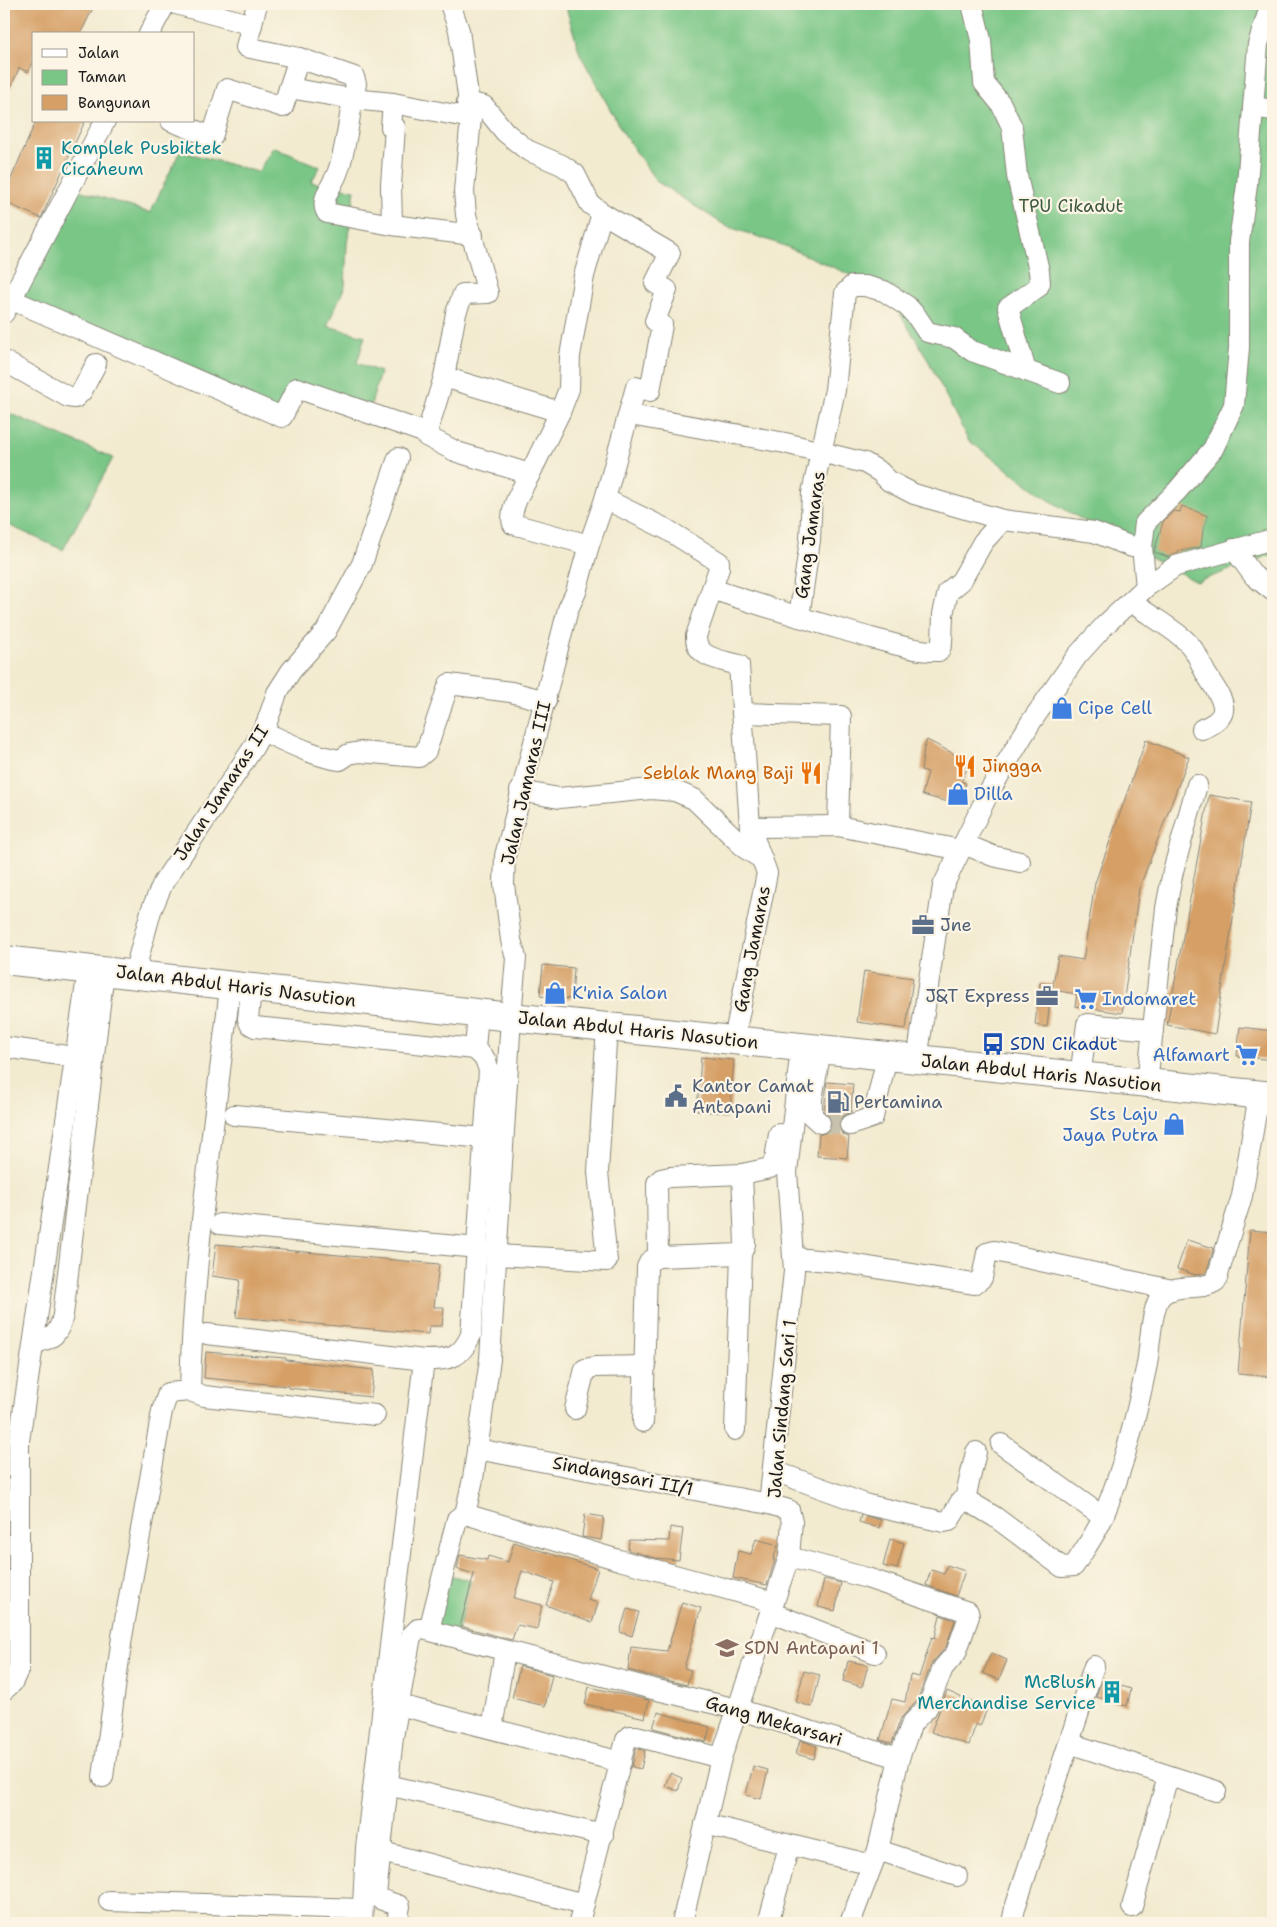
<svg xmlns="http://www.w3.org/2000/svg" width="1277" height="1927" viewBox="0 0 1277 1927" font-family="'Shantell Sans',sans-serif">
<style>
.green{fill:#79c686;stroke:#4a7151}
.building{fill:#d59f65}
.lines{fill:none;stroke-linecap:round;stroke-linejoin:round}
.minor-tunnel{stroke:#c7c2ac;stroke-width:20;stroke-dasharray:20 10;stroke-linecap:butt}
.minor-casing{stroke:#878476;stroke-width:22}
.highway-casing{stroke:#878476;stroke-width:30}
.minor{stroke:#fff;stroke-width:20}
.highway{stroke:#fff;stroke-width:28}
.labels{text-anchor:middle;stroke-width:4.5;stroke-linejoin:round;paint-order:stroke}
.culture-label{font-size:18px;fill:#0d838f;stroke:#fcf5e5;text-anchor:start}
.park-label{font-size:18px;fill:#3d5841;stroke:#fcf5e5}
.street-label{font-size:18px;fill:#1c1c1c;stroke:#fcf5e5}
.shop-label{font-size:18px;fill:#366cbe;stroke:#fcf5e5;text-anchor:start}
.food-label{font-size:18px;fill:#c56008;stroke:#fcf5e5;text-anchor:start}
.service-label{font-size:18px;fill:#4e5e75;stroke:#fcf5e5;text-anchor:start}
.transit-label{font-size:18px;fill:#164399;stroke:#fcf5e5;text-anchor:start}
.education-label{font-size:18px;fill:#785e54;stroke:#fcf5e5;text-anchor:start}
</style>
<rect width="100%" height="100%" fill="#fcf5e5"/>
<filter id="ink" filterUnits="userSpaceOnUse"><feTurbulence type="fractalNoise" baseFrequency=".02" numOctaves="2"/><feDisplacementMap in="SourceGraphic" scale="10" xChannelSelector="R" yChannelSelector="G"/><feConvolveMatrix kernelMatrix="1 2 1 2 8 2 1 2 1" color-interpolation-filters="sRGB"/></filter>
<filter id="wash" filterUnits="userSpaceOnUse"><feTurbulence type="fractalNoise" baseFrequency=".0096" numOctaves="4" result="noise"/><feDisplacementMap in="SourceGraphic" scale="20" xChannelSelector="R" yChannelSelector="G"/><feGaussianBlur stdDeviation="1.12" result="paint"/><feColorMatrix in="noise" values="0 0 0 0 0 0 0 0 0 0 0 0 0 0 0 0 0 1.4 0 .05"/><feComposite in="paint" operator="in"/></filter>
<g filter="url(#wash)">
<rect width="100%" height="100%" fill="#f2ebd0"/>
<g class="green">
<polygon points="565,4 1273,4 1273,554 1197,582 1103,532 1049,500 968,440 926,356 885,290 780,244 726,226 656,181 622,131 580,54"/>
<polygon points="273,147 320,167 311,182 355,190 347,244 345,286 327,326 365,336 357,363 380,372 369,413 297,388 282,417 10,299 70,187 150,213 180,151 258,172"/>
<polygon points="4,411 113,458 63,550 4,523"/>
<polygon points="446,1574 471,1581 457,1634 432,1628"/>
</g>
<g id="blocks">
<g class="building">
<polygon points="11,4 95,4 80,34 34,34 34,60 28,72 19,68 4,104 4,19"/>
<polygon points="36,121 85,121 41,218 4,202 4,195"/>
<polygon points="1182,506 1208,516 1203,530 1201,547 1180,551 1168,557 1154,552 1163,522 1174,511 1180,512"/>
<polygon points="927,740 970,762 961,782 966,783 960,805 922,795 928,772 921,770 924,748"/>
<polygon points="1146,740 1189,757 1139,889 1122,1013 1075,1006 1077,994 1052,990 1058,956 1083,960 1095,883"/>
<polygon points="1209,795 1251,802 1215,1034 1167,1025"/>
<polygon points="543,965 574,968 572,999 540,996"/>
<polygon points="864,971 913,978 906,1029 857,1022"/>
<polygon points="1040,983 1052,984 1047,1027 1035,1025"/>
<polygon points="1240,1027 1273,1031 1273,1060 1237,1056"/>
<polygon points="701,1057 734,1060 730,1113 697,1111"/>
<polygon points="827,1082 853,1084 851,1112 841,1117 838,1123 842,1134 849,1137 847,1158 817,1156 819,1135 829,1131 832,1125 831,1119 824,1111"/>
<polygon points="1250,1230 1273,1232 1273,1377 1238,1374"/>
<polygon points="1187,1240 1214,1248 1206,1273 1196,1275 1177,1269"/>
<polygon points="216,1244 439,1264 434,1307 444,1307 442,1326 429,1326 428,1334 236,1317 240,1280 212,1276"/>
<polygon points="206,1352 286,1358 286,1360 374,1370 371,1397 288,1388 288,1386 204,1378"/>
<polygon points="585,1514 604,1517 601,1540 582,1537"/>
<polygon points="861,1515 881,1520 879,1528 859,1522"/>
<polygon points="670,1527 683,1529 679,1560 655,1558 628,1550 629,1540 669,1541"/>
<polygon points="756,1539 778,1545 773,1560 775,1560 767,1585 733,1578 738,1551 751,1554"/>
<polygon points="890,1539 904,1543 897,1569 883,1566"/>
<polygon points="514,1542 598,1569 588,1600 598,1603 592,1623 546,1605 554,1582 522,1571 514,1598 542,1605 537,1629 517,1625 512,1640 460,1626 474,1574 457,1569 460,1555 487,1560 488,1556 508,1562"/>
<polygon points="947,1565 965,1571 956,1596 926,1585 931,1570 944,1574"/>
<polygon points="824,1579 841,1583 835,1611 818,1607"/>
<polygon points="682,1602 701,1608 684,1668 691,1670 687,1685 628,1670 631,1647 667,1651"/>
<polygon points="627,1609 639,1612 632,1636 620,1632"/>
<polygon points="940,1615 955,1620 946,1647 932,1663 917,1701 901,1718 892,1743 880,1740 892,1699 905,1702 910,1675 919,1677 932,1637 935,1638"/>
<polygon points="991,1653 1007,1660 999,1680 983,1673"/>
<polygon points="848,1661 868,1665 862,1687 843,1681"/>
<polygon points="520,1666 552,1675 545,1706 512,1698"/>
<polygon points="804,1671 820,1675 812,1707 796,1702"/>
<polygon points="1102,1680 1131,1689 1127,1706 1096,1697"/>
<polygon points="589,1687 649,1700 645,1718 585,1704"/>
<polygon points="947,1691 987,1709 980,1726 976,1724 969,1745 931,1732"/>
<polygon points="658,1712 710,1727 706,1742 653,1728"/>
<polygon points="800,1740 817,1746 814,1759 796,1754"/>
<polygon points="636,1748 645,1751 641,1769 632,1767"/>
<polygon points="753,1766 768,1770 761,1799 746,1795"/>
<polygon points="670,1773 682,1778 678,1791 665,1786"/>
</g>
</g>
</g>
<g filter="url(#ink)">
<use href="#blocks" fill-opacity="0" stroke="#878476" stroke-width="1"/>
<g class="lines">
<polyline class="minor-tunnel" points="820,1123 850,1125"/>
<defs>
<g id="minor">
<polyline points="176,4 252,25"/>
<polyline points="257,4 246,47 299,58 354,77 356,84 353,99 393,103 471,118"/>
<polyline points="972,4 981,40 984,83 1001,104 1012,127 1017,176 1039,271 1040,283 1038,287 1008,308 1026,371"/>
<polyline points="149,34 165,4"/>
<path d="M289,88L353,99C348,123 346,151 337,174C332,186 319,201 327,213L392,225L473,235"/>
<polyline points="467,102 484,106 505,132 527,150 562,165 575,174 590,204 602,213 670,253 655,283 667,290 655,321 662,325 650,391 636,387 605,499 589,545"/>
<polyline points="1253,107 1273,110"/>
<polyline points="171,121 212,137 227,89 283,107 299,58"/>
<polyline points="392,225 391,185 395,127 391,127 393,103"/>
<polyline points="10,299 282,417 297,388 426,433"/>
<polyline points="4,313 105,121"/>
<polyline points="4,361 68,397 75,398 82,391 96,364"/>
<polyline points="444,377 560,412"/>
<polyline points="630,415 785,443 865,463 880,472 889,481 914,494 1003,520 1094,532 1132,547 1142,547"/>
<polyline points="530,474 560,412 569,389 570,356 584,276 602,213"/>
<path d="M605,499L666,529L719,562V568L696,636C695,658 721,660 739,665L750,827L767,873L734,1040"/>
<polyline points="1234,549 1254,576 1273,591"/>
<polyline points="1146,587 1142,547 1145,523 1177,491 1213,449 1234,405 1239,348 1239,242 1247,185 1258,44 1271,4"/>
<path d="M712,589C765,607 817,623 871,638C892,643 917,652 939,651L942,643L943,614L948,592L961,581L983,542L1003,520"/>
<path d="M1131,602C1149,615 1169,626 1185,640C1196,650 1199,660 1205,672C1218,695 1240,714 1202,729"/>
<polyline points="799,617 810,540 812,493 835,390 845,293 852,286 865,286 884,291 907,306 917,317 927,332 954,338 972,351 1060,383"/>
<polyline points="742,713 841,716 838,826"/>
<path d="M262,731C287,742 312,756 340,760L349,754L360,752L419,757L426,751L449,684L511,692L546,701"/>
<polyline points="520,791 559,798 651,789 675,791 694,799 746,849 762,859"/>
<polyline points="750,827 838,826 961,850"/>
<polyline points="964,844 993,856 1020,862"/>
<polyline points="134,974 151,911 163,883 253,748 267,722 277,693 291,671 326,631 362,564 398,458"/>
<path d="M230,987C215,1121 193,1256 190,1391L204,1396L375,1415"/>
<polyline points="251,989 248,1019 250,1024 255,1027 475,1049"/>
<polyline points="4,1047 74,1057"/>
<polyline points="917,1060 943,886 989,792 1031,722 1077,656 1105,625 1146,587 1176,566 1273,539"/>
<polyline points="1080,1077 1087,1024 1153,1030"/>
<polyline points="1147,1084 1166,908 1173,871 1197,785"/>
<polyline points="234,1115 484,1138"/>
<polyline points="820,1123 812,1116 812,1099 821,1050"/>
<polyline points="850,1125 873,1117 887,1057"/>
<polyline points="220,1224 478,1248"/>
<polyline points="496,1255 607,1261 598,1172 607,1026"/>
<polyline points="658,1257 741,1254 745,1244 742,1174"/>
<polyline points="795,1258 839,1262 974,1284 982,1278 987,1253 995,1251 1172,1290"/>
<path d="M207,1334L424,1360C450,1360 460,1359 471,1335L489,1070L485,1059L475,1049L478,1013"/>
<path d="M34,1343C53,1339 59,1334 63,1315L104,971"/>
<polyline points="575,1409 585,1369 595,1367 646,1366"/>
<polyline points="643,1422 647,1267 650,1261 658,1257 657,1183 661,1179 670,1177 742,1174 770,1168 775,1159 779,1134"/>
<polyline points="735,1430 741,1254"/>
<polyline points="1001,1444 1103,1517"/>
<polyline points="477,1449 769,1504"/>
<polyline points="774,1471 868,1505 944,1522 949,1521 961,1501 965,1499 976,1452"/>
<path d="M965,1499L995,1517L1062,1567L1074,1566C1084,1550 1096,1534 1103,1517C1124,1467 1136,1417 1147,1364C1150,1348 1151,1305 1162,1295C1177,1282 1201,1292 1216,1281L1242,1196L1259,1095"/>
<polyline points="465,1514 619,1560 774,1602"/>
<polyline points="789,1557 867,1578 968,1612 969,1616 956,1653 943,1668 927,1708 912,1723 899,1758 878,1850 850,1923"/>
<polyline points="770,1612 875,1653"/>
<path d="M429,1630L457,1519L465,1514L473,1479L490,1359L511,1017L516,958L511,940L504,884L505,856L568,609L576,592L589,545L513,524C508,510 523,487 530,474L457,452L426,436L444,377L456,313L463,294L488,293L466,215L464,191L471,118L459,30L450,4"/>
<polyline points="4,1690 12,1683 19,1668 19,1441 88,970"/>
<polyline points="399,1705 621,1762"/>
<polyline points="492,1728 505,1651"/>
<polyline points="1069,1743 1216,1791"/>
<polyline points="103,1777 122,1637 162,1411 168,1393 190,1391"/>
<polyline points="388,1785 603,1835"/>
<polyline points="705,1824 872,1865"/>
<polyline points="878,1850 957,1876"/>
<polyline points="382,1852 584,1904"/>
<polyline points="109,1901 362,1909"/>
<polyline points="1132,1907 1168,1776"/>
<polyline points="362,1923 366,1848 424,1360"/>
<polyline points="397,1923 400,1906 380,1899 376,1895 393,1737 411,1636 418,1629 423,1629 649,1688 737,1709 899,1758"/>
<polyline points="579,1923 626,1740 630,1736 636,1736 721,1758"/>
<polyline points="682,1923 721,1758 789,1557 792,1522 789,1510 769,1504 794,1271 787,1172 801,1047"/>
<polyline points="771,1923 769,1920 789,1846"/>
<polyline points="1012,1923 1015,1908 1094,1666"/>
</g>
<polyline id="highway" points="4,960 511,1017 1273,1096"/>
</defs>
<use href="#minor" class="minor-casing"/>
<use href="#highway" class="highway-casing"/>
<use href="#minor" class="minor"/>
<use href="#highway" class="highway"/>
</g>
</g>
<defs>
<symbol id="building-bare" viewBox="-9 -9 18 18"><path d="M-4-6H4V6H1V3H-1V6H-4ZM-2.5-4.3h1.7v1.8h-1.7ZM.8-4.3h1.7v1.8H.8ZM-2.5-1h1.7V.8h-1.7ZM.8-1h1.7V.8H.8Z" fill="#0f9aa8" stroke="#fcf5e5" stroke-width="2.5" paint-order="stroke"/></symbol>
<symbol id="shop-bare" viewBox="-9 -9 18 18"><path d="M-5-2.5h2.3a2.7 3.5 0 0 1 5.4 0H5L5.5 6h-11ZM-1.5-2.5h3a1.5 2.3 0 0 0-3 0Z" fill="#3f7fe0" stroke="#fcf5e5" stroke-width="2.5" paint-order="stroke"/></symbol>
<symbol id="restaurant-bare" viewBox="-9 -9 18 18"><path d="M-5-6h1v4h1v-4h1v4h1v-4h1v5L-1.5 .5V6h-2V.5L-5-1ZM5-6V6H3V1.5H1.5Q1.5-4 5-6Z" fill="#e8710a" stroke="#fcf5e5" stroke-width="2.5" paint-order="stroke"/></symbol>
<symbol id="office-bare" viewBox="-9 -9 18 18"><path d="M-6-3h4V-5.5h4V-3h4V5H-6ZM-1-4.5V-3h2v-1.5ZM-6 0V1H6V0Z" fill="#5c6f8a" stroke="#fcf5e5" stroke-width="2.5" paint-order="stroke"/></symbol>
<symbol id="supermarket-bare" viewBox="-9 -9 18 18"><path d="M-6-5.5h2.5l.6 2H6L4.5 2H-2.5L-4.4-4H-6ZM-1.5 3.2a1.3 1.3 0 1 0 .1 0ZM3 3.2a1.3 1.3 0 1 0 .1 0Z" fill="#3f7fe0" stroke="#fcf5e5" stroke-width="2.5" paint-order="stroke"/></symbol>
<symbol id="bus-bare" viewBox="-9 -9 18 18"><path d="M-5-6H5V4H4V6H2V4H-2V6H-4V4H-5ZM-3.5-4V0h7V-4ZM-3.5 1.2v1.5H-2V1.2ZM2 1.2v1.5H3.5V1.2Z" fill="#1a4fb4" stroke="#fcf5e5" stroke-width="2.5" paint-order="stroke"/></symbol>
<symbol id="civic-bare" viewBox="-9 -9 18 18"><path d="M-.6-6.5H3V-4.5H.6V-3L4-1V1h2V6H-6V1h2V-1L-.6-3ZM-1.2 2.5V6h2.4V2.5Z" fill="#5c6f8a" stroke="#fcf5e5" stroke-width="2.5" paint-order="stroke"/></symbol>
<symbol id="fuel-bare" viewBox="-9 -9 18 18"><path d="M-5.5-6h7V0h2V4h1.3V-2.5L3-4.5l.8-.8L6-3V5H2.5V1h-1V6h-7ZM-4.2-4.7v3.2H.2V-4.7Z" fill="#5c6f8a" stroke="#fcf5e5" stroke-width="2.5" paint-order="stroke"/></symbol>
<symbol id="school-bare" viewBox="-9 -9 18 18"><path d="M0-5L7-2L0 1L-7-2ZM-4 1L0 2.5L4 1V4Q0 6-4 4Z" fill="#8d6e63" stroke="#fcf5e5" stroke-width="2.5" paint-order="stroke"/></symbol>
</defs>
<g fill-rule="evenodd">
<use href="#building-bare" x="28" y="142" width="32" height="32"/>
<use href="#shop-bare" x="1046" y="692" width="32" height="32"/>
<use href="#restaurant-bare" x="949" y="750" width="32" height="32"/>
<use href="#restaurant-bare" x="795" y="757" width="32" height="32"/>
<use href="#shop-bare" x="942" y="778" width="32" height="32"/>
<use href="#office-bare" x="907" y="909" width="32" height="32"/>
<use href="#shop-bare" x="539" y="977" width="32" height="32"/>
<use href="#office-bare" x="1031" y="980" width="32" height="32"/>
<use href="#supermarket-bare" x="1070" y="983" width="32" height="32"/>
<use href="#bus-bare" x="977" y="1028" width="32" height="32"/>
<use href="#supermarket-bare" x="1231" y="1039" width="32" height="32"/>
<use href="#civic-bare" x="660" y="1080" width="32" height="32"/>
<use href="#fuel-bare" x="822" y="1086" width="32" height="32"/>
<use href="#shop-bare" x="1158" y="1108" width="32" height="32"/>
<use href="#school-bare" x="711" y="1632" width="32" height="32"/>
<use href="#building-bare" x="1096" y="1676" width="32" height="32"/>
</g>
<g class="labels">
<g class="culture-label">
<text x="61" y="154">Komplek Pusbiktek<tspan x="61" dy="21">Cicaheum</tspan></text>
<text x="1096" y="1688" text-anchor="end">McBlush<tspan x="1096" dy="21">Merchandise Service</tspan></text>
</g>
<g class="park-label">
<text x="1071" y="212">TPU Cikadut</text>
</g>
<g class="street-label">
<text transform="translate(810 535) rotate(-82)" y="6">Gang Jamaras</text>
<text transform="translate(526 783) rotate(-77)" y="6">Jalan Jamaras III</text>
<text transform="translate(221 793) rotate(-57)" y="6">Jalan Jamaras II</text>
<text transform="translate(752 949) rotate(-79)" y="6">Gang Jamaras</text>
<text transform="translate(236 986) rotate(7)" y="6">Jalan Abdul Haris Nasution</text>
<text transform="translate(638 1030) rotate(6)" y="6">Jalan Abdul Haris Nasution</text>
<text transform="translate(1041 1073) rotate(6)" y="6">Jalan Abdul Haris Nasution</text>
<text transform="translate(782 1409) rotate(-85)" y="6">Jalan Sindang Sari 1</text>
<text transform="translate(623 1476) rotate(11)" y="6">Sindangsari II/1</text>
<text transform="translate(774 1721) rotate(16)" y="6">Gang Mekarsari</text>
</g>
<g class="shop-label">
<text x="1078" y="714">Cipe Cell</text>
<text x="974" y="800">Dilla</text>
<text x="572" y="999">K'nia Salon</text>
<text x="1102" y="1005">Indomaret</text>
<text x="1230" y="1061" text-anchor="end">Alfamart</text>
<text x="1158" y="1120" text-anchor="end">Sts Laju<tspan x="1158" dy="21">Jaya Putra</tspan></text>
</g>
<g class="food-label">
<text x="982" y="772">Jingga</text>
<text x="794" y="779" text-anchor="end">Seblak Mang Baji</text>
</g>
<g class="service-label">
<text x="940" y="931">Jne</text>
<text x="1030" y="1002" text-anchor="end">J&amp;T Express</text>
<text x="692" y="1092">Kantor Camat<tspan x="692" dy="21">Antapani</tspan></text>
<text x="854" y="1108">Pertamina</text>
</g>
<g class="transit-label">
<text x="1010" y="1050">SDN Cikadut</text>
</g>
<g class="education-label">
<text x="744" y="1654">SDN Antapani 1</text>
</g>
</g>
<rect width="1277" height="1927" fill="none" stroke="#fcf5e5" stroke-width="20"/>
<rect x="32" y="32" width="162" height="90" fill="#fcf5e5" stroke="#a29e95"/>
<rect x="42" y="49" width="25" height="8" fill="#ffffff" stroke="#a29e95"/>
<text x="78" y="58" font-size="15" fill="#1c1c1c">Jalan</text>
<rect x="42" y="70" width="25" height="15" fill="#79c686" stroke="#a29e95"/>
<text x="78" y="82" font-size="15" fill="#1c1c1c">Taman</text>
<rect x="42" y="95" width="25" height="15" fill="#d59f65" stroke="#a29e95"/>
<text x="78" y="108" font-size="15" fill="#1c1c1c">Bangunan</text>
</svg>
